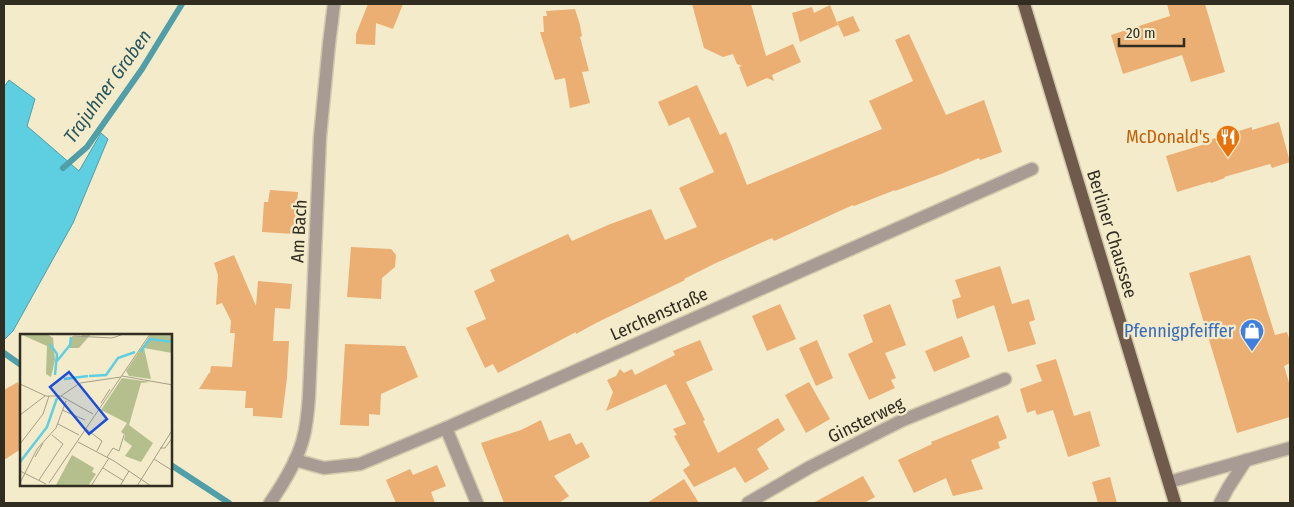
<svg xmlns="http://www.w3.org/2000/svg" width="1294" height="507" viewBox="0 0 1294 507" font-family="'Fira Sans Condensed',sans-serif">
<style>
.water{fill:#5ecfe0;stroke:#509ea7}
.lines{fill:none;stroke-linecap:round;stroke-linejoin:round}
.stream{stroke:#509ea7;stroke-width:6}
.building{fill:#ebae73}
.street-casing{stroke:#d1c9ac;stroke-width:15}
.primary-casing{stroke:#d1c9ac;stroke-width:15}
.street{stroke:#a89b93;stroke-width:12}
.primary{stroke:#705a4b;stroke-width:12}
.labels{text-anchor:middle;stroke-width:4.5;stroke-linejoin:round;paint-order:stroke}
.food-label{font-size:18px;fill:#c56008;stroke:#f4ebcb;text-anchor:end}
.street-label{font-size:18px;fill:#312d21;stroke:#f4ebcb}
.shop-label{font-size:18px;fill:#366cbe;stroke:#f4ebcb;text-anchor:end}
.water-label{font-size:19px;font-style:italic;fill:#25565d;stroke:#f4ebcb}
.inset-river{fill:none;stroke:#5ecfe0;stroke-width:2.5}
.inset-road{fill:none;stroke:#a69f87;stroke-width:1}
.view{fill:#1d4ed8;fill-opacity:0.15;stroke:#1d4ed8;stroke-width:2.5}
.inset-edge{fill:none;stroke:#312d21;stroke-width:2.5}
</style>
<rect width="100%" height="100%" fill="#f4ebcb"/>
<polygon class="water" points="9,80 35,99 27,126 79,171 101,133 108,139 73,223 13,331 4,340 4,87"/>
<g class="lines">
<g class="stream">
<polyline points="63,168 87,147 142,69 182,4"/>
<polyline points="4,353 21,365"/>
<polyline points="171,465 229,503"/>
</g>
</g>
<g class="building">
<polygon points="368,4 403,4 393,29 376,23 375,45 356,44 356,34"/>
<polygon points="692,4 751,4 766,56 793,44 801,62 772,75 774,81 767,78 747,87 739,67 742,66 737,64 733,54 723,57 704,48"/>
<polygon points="1167,4 1205,4 1225,72 1191,82 1182,55 1123,74 1111,35 1170,16"/>
<polygon points="830,5 838,25 800,42 792,13 812,7 814,13"/>
<polygon points="575,9 580,25 582,36 580,37 589,71 582,72 590,103 570,108 565,78 555,80 540,32 544,32 543,16 547,16 546,11"/>
<polygon points="853,16 860,31 844,37 837,22"/>
<polygon points="909,34 946,115 984,100 1002,152 980,160 979,158 941,174 895,191 895,190 854,206 853,205 774,241 772,238 716,263 684,279 685,280 596,323 576,334 576,332 498,373 493,364 485,368 466,328 486,319 474,291 495,281 490,270 568,234 572,241 608,225 651,209 665,240 697,227 679,188 714,172 689,117 669,126 658,102 697,85 720,135 726,132 747,185 882,129 869,101 913,81 895,40"/>
<polygon points="1279,122 1290,162 1272,168 1270,164 1224,177 1225,178 1211,183 1210,182 1177,192 1166,156 1212,142 1212,139 1252,127 1252,130"/>
<polygon points="270,190 298,192 294,234 262,232 264,202 268,202"/>
<polygon points="351,247 391,249 396,255 395,267 382,278 381,299 347,297"/>
<polygon points="234,255 256,306 258,281 292,284 290,309 275,308 273,341 289,341 287,378 282,418 253,416 253,408 245,408 246,391 199,389 209,373 210,373 211,366 232,367 235,333 230,333 231,321 222,303 216,305 218,275 214,263"/>
<polygon points="1250,255 1275,335 1287,332 1290,341 1290,363 1284,366 1290,386 1290,417 1237,433 1189,273"/>
<polygon points="1000,266 1012,304 1029,299 1035,320 1029,322 1036,344 1008,352 994,305 957,319 952,300 961,297 955,280"/>
<polygon points="780,304 796,339 767,351 752,316"/>
<polygon points="890,304 906,345 885,353 896,378 891,380 895,388 869,400 848,354 873,342 863,315"/>
<polygon points="962,336 970,357 934,372 925,351"/>
<polygon points="700,340 713,370 686,382 705,420 703,421 718,453 778,418 785,430 757,449 769,469 745,483 735,467 694,487 683,470 690,465 674,436 677,435 673,429 686,424 666,384 606,411 613,392 607,380 616,376 620,369 624,373 632,369 635,375 675,355 673,351"/>
<polygon points="817,340 833,378 816,386 799,348"/>
<polygon points="345,344 405,346 418,377 381,394 380,415 369,414 369,426 340,425"/>
<polygon points="1056,359 1074,416 1090,411 1100,446 1068,457 1053,410 1037,415 1035,410 1027,413 1020,389 1042,381 1036,365"/>
<polygon points="18,382 21,395 21,449 4,460 4,390"/>
<polygon points="809,382 830,419 806,433 785,395"/>
<polygon points="998,415 1007,438 998,442 1000,448 971,460 983,489 953,496 946,478 914,493 898,460 932,444 931,442"/>
<polygon points="541,420 549,441 570,433 576,445 582,442 590,457 554,476 569,496 559,503 504,503 481,443 521,430"/>
<polygon points="437,465 446,486 431,492 435,503 396,503 386,480 410,469 413,475"/>
<polygon points="863,476 875,497 864,503 813,503"/>
<polygon points="1110,477 1117,503 1098,503 1092,482"/>
<polygon points="684,479 699,503 647,503"/>
</g>
<g class="lines">
<defs>
<g id="street">
<polyline points="446,428 477,503"/>
<polyline points="295,460 324,468 360,464 446,428 1032,169"/>
<polyline points="1169,482 1290,448"/>
<path d="M270,503C283,484 297,462 303,439C307,425 308,411 309,396L320,137L329,44L334,4"/>
<polyline points="748,503 810,467 903,420 1005,379"/>
<polyline points="1220,503 1228,488 1246,460"/>
</g>
<polyline id="primary" points="1024,4 1175,503"/>
</defs>
<use href="#street" class="street-casing"/>
<use href="#primary" class="primary-casing"/>
<use href="#street" class="street"/>
<use href="#primary" class="primary"/>
</g>
<defs>
<symbol id="restaurant-pin" viewBox="-11 -11 22 30"><path d="M0 17L-7.5 6A9.5 9.5 0 1 1 7.5 6Z" fill="#e8710a" stroke="#f4ebcb"/><path d="M-5-6h1v4h1v-4h1v4h1v-4h1v5L-1.5 .5V6h-2V.5L-5-1ZM5-6V6H3V1.5H1.5Q1.5-4 5-6Z" fill="#fff"/></symbol>
<symbol id="shop-pin" viewBox="-11 -11 22 30"><path d="M0 17L-7.5 6A9.5 9.5 0 1 1 7.5 6Z" fill="#3f7fe0" stroke="#f4ebcb"/><path d="M-5-2.5h2.3a2.7 3.5 0 0 1 5.4 0H5L5.5 6h-11ZM-1.5-2.5h3a1.5 2.3 0 0 0-3 0Z" fill="#fff"/></symbol>
</defs>
<g fill-rule="evenodd">
<use href="#restaurant-pin" x="1214" y="123" width="28" height="38"/>
<use href="#shop-pin" x="1238" y="317" width="28" height="38"/>
</g>
<g class="labels">
<g class="food-label">
<text x="1210" y="143">McDonald's</text>
</g>
<g class="street-label">
<text transform="translate(299 231) rotate(-87)" y="6">Am Bach</text>
<text transform="translate(1112 234) rotate(73)" y="6">Berliner Chaussee</text>
<text transform="translate(659 314) rotate(-24)" y="6">Lerchenstraße</text>
<text transform="translate(866 420) rotate(-26)" y="6">Ginsterweg</text>
</g>
<g class="shop-label">
<text x="1234" y="337">Pfennigpfeiffer</text>
</g>
<g class="water-label">
<text transform="translate(107 86) rotate(-54)" y="7">Trajuhner Graben</text>
</g>
</g>
<g transform="translate(20 334)">
<rect width="152" height="152" fill="#f4ebcb"/>
<path d="M0,0H27L33,4L35,26L31,43L26,40L27,12ZM62,0H71L59,14H48L52,2L62,3ZM131,0H152V19L124,14L131,45L109,42L106,37ZM102,44L131,48L121,49L109,91L133,109L121,128L105,122L112,112L104,106L105,101L101,98L107,89L81,76ZM52,121L74,134L72,138L76,140L68,152L36,151Z" fill="#b5be8d"/>
<path class="inset-river" d="M30,10L37,20L35,41M120,18L130,5L153,8M37,27L50,11L51,3M69,42L86,41L98,24L115,18M44,45L68,42M0,128L27,93L37,64"/>
<path class="inset-road" d="M54,2L92,4L104,0M102,42L153,51M0,50L26,62H41M41,62L60,49L101,43M41,62L73,80M81,69L90,55M42,76L65,86M0,81L25,62M38,90L59,101M66,95L82,107L77,117M58,108L94,127L131,152M0,110L23,80L29,62M140,114H145L153,103M15,123L23,109M87,123L93,114L99,117L104,101M134,125L153,137M83,134L104,147M0,137L26,150M19,146L43,110L32,101M0,149L17,115L36,94L46,67M29,149L130,0M71,152L89,124M100,152L109,137M117,152L153,95"/>
<path class="view" d="M49,38L87,85L69,100L30,53Z"/>
<rect width="152" height="152" class="inset-edge"/>
</g>
<rect width="1294" height="507" fill="none" stroke="#312d21" stroke-width="10"/>
<path d="M1119 38v8h65v-8" fill="none" stroke="#312d21" stroke-width="2.5"/>
<text x="1126" y="38" font-size="15" fill="#312d21" stroke="#f4ebcb" stroke-width="4" paint-order="stroke">20 m</text>
</svg>
